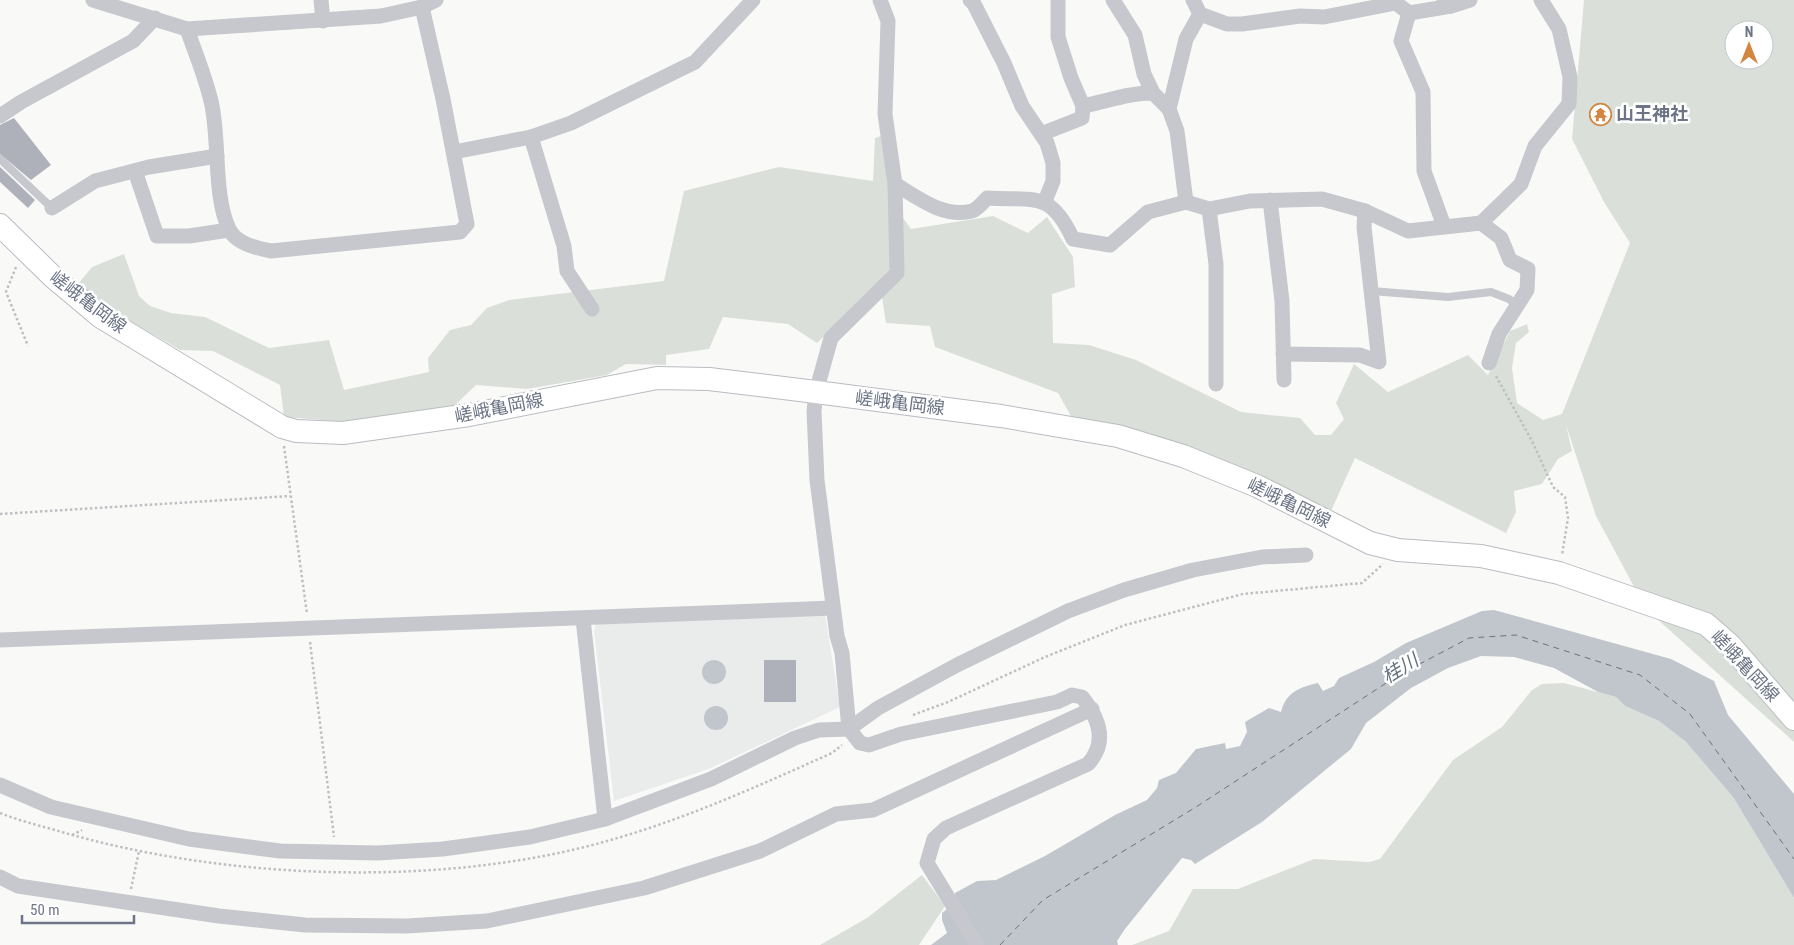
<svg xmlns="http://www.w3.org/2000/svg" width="1794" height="945" viewBox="0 0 1794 945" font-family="'Roboto Condensed','Noto Sans JP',sans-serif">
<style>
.built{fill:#eaebeb}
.green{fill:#dae0d9;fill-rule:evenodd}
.water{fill:#c0c6cc}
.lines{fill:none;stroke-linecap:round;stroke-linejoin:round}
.ferry{stroke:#677380;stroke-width:1;stroke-dasharray:6 5;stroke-linecap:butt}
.building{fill:#aeb1ba}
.secondary-casing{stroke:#b9bbc1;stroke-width:24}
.path{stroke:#bebfc3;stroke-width:2.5;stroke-dasharray:2.5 2.5;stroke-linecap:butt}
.lane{stroke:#c6c8cd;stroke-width:8}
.street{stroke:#c6c8cd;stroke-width:15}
.secondary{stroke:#fff;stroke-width:22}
.labels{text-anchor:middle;stroke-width:5;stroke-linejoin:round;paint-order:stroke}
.poi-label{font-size:18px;font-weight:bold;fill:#6c7486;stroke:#fff;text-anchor:start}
.street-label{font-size:18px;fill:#6c7486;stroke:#fff}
.water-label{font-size:19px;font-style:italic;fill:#677380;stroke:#fff}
</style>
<rect width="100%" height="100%" fill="#f9faf8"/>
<polygon class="built" points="825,614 840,707 711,768 614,801 594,631 596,623"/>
<g class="green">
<path d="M1584,0H1794V742L1646,609L1596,516L1566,425L1572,451L1558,459L1542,484L1514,491L1516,512L1506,533L1355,458L1331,511L1180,443L1072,418L1058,393L935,347L930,326L886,323L880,284L817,343L788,324L723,317L709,349L666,355V365L626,364L607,375L527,389L476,385L455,405L347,422L284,417L280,385L213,351L180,350L91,298L78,284L92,267L124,254L139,296L150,306L171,313L205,317L269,348L329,340L344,390L429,372L428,358L450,330L471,325L487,308L509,300L664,281L684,191L779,167L873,181L875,138L884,135L889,198L911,229L993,216L1028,233L1047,217L1073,257L1075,287L1052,294L1053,343L1089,345L1136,360L1241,412L1300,418L1315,435H1331L1344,419L1336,403L1354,364L1388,392L1468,355L1488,375L1510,331L1527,324L1529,332L1516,343L1512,368L1517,403L1543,420L1562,414L1630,243L1604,202L1572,139ZM1734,30H1764V60H1734Z"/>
<polygon points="1564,683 1616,697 1625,706 1659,721 1686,742 1733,797 1794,898 1794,945 1132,945 1169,931 1193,889 1238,889 1314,859 1369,862 1380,859 1453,760 1502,727 1532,690 1542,684"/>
<polygon points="922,875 945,906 919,945 820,945 867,918"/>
</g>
<g class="water">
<path d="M1494,610L1671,659L1714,681L1728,715L1794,794V898L1733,797L1686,742L1659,721L1625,706L1616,697L1598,692L1554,668L1514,657L1481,656L1448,668L1411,688L1366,723L1351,749L1262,822L1195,864L1191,860L1182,858L1125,929L1117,941L1118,945H931L947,933L942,920V913L956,902L955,893L977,881L996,880L1045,856L1115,815L1147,800L1157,788L1159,780L1176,773L1196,749L1225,743L1226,749L1240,746L1247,732L1245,722L1269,708L1281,712C1286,692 1300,687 1318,683L1323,691L1334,686L1339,678L1374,662L1406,643L1482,611Z"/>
<circle cx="714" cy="672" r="12"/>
<circle cx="716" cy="718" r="12"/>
</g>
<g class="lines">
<polyline class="ferry" points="1000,945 1043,900 1196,807 1397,676 1469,638 1516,635 1640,675 1690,714 1794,859"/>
</g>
<g class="building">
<polygon points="14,118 51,165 31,180 0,154 0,125"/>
<polygon points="0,167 35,200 28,208 0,182"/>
<rect x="764" y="660" width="32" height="42"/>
</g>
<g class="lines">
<defs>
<polyline id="secondary" points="0,225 52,276 101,317 282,427 296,431 343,433 469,415 657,378 709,379 816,392 1001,416 1118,436 1183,456 1257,486 1370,543 1398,550 1481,556 1559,573 1706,624 1730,645 1794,719"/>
</defs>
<use href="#secondary" class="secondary-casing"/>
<g class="path">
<polyline points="16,267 6,292 28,346"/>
<polyline points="1496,376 1532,441 1553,487 1565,497 1568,518 1562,555"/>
<polyline points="284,446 307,614"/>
<polyline points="0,514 290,496"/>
<polyline points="310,642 334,837"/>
<polyline points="913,715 948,702 1045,657 1125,625 1243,594 1362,583 1383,564"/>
<path d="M0,813C20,821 41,826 62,832C226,880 442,888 607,841C686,819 758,786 832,753L842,745"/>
<polyline points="72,835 82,830"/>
<polyline points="131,889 139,851"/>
</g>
<g class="lane">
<polyline points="0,159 52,208"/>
<polyline points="1371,291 1448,297 1491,292 1509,299 1518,306"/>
</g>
<g class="street">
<polyline points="93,0 187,29 381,16 422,7 436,0"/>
<polyline points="321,0 323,21"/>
<path d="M880,0L888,21L885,114L895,184C918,198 943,218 972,211C978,209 983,202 987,198C1035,201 1050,190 1073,239L1110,245L1148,212L1186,202L1209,209L1250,201L1322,199L1365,211L1408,231L1481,223L1501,238L1510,260L1528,269L1527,290L1499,334L1489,363"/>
<polyline points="970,0 974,4 1004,63 1022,106 1047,143 1053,163 1053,181 1045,201"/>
<polyline points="1113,0 1135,35 1144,74 1153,93 1169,109 1177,131 1186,202"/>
<polyline points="1193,0 1200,14 1227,24 1242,24 1300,16 1324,17 1396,3 1409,13"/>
<polyline points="1444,2 1451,6 1470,0"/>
<path d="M187,29C195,52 205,76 211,101C220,137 213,196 229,229C236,244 257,248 271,251L460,232L467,224L443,99L422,7"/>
<path d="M1083,106C1109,101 1127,93 1153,93"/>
<polyline points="1169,109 1186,39 1200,14"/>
<polyline points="0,116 21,102 133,41 155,18"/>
<polyline points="1041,134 1082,118 1083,106 1071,78 1058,37 1058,0"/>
<polyline points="531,137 564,246 567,271 592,309"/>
<polyline points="454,152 531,137 571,123 695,62 753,0"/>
<polyline points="135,171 157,236 189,236 229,230"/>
<path d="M895,184L897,273L831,338L816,392L814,411L817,480L837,636L842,653L849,729L860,743L869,745L901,734L1057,702L1072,695L1082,697C1099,718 1108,742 1088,764L946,828L934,839L927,863L977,945"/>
<polyline points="1270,200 1282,301 1284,380"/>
<polyline points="52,208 95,181 149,167 217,156"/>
<polyline points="1209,209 1216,264 1216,384"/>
<polyline points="1481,223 1521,184 1535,146 1569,104 1570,77 1559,29 1541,0"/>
<polyline points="1444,226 1424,171 1423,92 1401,41 1409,13 1451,6"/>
<polyline points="1283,354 1360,355 1379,362 1364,227 1365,211"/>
<polyline points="583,619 605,819"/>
<polyline points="0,640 833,608"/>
<polyline points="0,785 51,807 189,839 280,851 377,853 443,849 530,837 605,819 711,779 795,738 819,730 849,729 878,708 957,665 1068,611 1124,590 1193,570 1262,557 1306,555"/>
<polyline points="0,877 18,886 219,916 305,925 407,926 487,921 644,888 760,851 836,814 873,810 1092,709"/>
</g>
<use href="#secondary" class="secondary"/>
</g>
<defs>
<symbol id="temple-ring" viewBox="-11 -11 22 22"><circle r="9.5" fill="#fff" stroke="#d3863f" stroke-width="1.5"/><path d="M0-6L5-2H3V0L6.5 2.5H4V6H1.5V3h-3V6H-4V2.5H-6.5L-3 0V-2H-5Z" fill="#d3863f"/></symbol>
</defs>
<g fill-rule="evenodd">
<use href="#temple-ring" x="1588" y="102" width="25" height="25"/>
</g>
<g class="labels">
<g class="poi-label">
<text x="1616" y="120">山王神社</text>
</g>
<g class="street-label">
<text transform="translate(88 302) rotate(37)" y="6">嵯峨亀岡線</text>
<text transform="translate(900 403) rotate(7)" y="6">嵯峨亀岡線</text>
<text transform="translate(499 408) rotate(-11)" y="6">嵯峨亀岡線</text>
<text transform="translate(1289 503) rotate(26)" y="6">嵯峨亀岡線</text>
<text transform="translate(1745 666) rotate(47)" y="6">嵯峨亀岡線</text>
</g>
<g class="water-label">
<text transform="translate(1400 668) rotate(-32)" y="7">桂川</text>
</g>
</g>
<g transform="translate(1749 45)"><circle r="24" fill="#ffffff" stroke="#c4c7cf"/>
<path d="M0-4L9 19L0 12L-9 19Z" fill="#d3863f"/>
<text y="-8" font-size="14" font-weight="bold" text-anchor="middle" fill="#6c7486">N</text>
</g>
<path d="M22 915v8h112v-8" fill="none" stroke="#6c7486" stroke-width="2.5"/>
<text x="30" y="915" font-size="15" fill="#6c7486" stroke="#ffffff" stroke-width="4" paint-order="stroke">50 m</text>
</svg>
